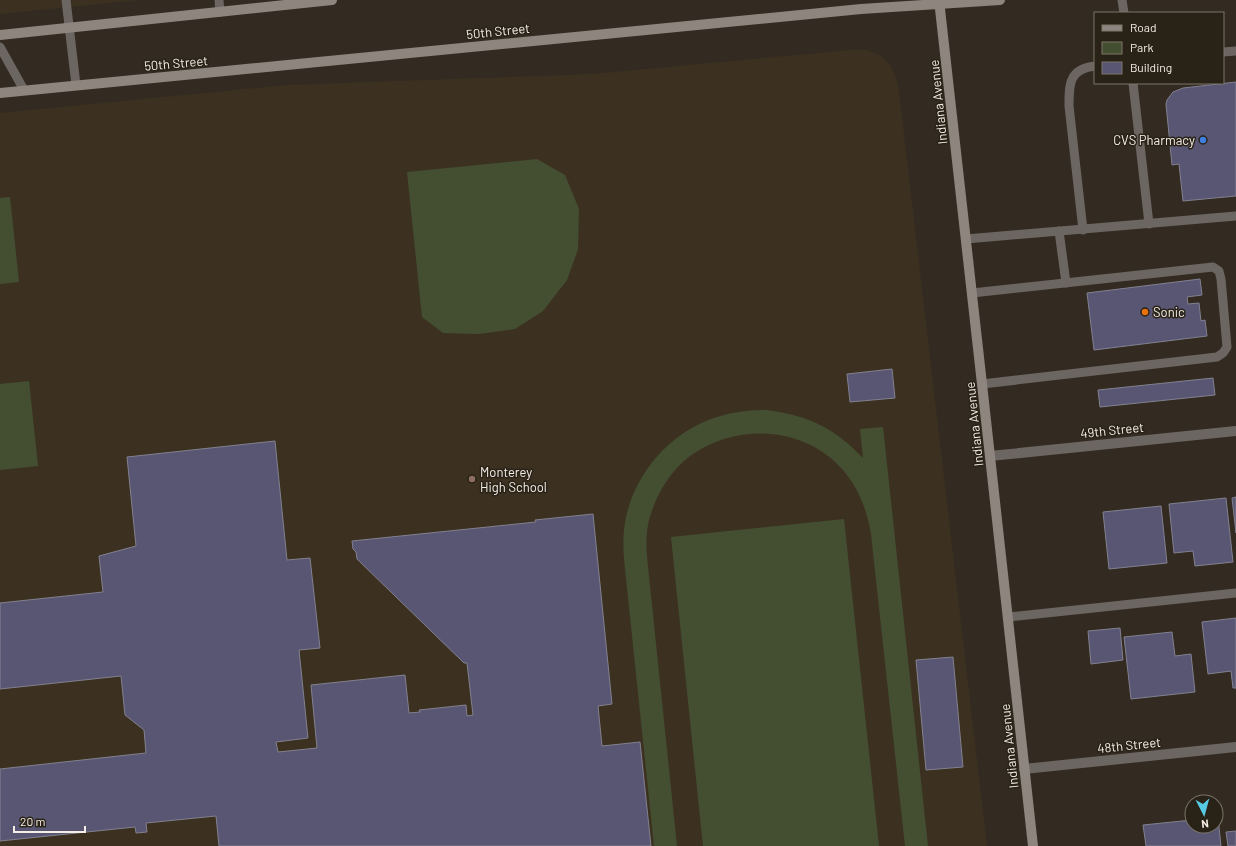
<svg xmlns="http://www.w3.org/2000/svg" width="1236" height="846" viewBox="0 0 1236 846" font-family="Barlow,sans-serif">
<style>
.built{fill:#3c3120}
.green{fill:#444f32}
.building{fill:#595674;stroke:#82818f}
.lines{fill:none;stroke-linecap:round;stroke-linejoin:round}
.service{stroke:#6c6662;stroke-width:9}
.minor{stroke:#6c6662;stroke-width:10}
.secondary{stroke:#8f857f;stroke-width:10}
.shop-dot{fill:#3f7fe0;stroke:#292217;stroke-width:1.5}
.food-dot{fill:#e8710a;stroke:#292217;stroke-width:1.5}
.education-dot{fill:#8d6e63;stroke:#292217;stroke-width:1.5}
.labels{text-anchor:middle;stroke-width:3;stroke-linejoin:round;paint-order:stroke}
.street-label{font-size:13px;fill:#f4eee7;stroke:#292217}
.poi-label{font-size:13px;fill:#f4eee7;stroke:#292217;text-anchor:start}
</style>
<rect width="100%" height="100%" fill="#332b21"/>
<g class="built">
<polygon points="0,0 139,0 0,14"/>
<polygon points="851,50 867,50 880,55 890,65 896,78 899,92 987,846 0,846 0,113 288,85 593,74"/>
</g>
<g class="green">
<polygon points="537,159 565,175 579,209 578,249 567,280 543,311 515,329 479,334 443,333 422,317 407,172"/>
<polygon points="10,197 19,282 0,284 0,198"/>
<polygon points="29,381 38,466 0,470 0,384"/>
<path d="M767,410C809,416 833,427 863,458L860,429L883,427L928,846H905L871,534C867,510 859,489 843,470C803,424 730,422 684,461C667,476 655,498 649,520C646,532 646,545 647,557L677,846H654L624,559C623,545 623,531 626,517C637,468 676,427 724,415C738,411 752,410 767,410Z"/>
<polygon points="844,519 879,846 703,846 671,537"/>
</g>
<g class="building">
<polygon points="1236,82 1236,196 1183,201 1179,164 1172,165 1166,104 1167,100 1173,92 1183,88"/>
<polygon points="1200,279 1202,295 1187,297 1188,304 1199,303 1201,321 1205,320 1207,336 1094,350 1087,293"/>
<polygon points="892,369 895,398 850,402 847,374"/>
<polygon points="1213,378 1215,395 1100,407 1098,390"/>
<polygon points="275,441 287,560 310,558 320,648 299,650 308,738 276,742 278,752 317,748 311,685 405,675 409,713 420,712 419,710 466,705 467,716 473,715 467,663 464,663 357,559 356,552 353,549 352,541 536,522 535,520 593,514 612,704 598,706 602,746 640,742 651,846 219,846 216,816 146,823 147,832 136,833 135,827 0,841 0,769 146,753 144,730 125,715 121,676 0,689 0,603 103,592 99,556 136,546 127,457"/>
<polygon points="1236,497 1236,533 1232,498"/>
<polygon points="1226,498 1233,562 1195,566 1193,551 1174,553 1169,504"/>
<polygon points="1161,506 1167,563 1109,569 1103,512"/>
<polygon points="1236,618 1236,688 1233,688 1231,671 1208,674 1202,622"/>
<polygon points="1120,628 1123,660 1091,664 1088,631"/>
<polygon points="1172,632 1175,656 1191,654 1195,692 1131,699 1124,637"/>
<polygon points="953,657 963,767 926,770 916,660"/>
<polygon points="1216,818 1218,818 1221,846 1146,846 1143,825 1192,820 1192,826 1216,826"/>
<polygon points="1236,831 1236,846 1228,846 1226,832"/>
</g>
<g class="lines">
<g class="service">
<polyline points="66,0 76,85"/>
<polyline points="219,0 220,12"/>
<polyline points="1122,0 1124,13"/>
<polyline points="0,47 24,90"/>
<polyline points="1223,52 1236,51"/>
<polyline points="1133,83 1149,224"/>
<path d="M1083,230L1069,106C1069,84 1069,69 1095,66"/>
<polyline points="1059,231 1066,283"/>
<polyline points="966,239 1236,216"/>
<polyline points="972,293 1213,267 1219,271 1221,279 1227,347 1223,353 1217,357 982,384"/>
<polyline points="1008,617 1236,593"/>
</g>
<g class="minor">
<polyline points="990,456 1236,431"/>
<polyline points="1024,769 1236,747"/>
</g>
<g class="secondary">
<polyline points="939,0 982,384 1033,846"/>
<polyline points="0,35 332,0"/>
<polyline points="0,93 861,9 1000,0"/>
</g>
</g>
<circle class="shop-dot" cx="1203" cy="140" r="4"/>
<circle class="food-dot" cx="1145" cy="312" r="4"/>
<circle class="education-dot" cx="472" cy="479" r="4"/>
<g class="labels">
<g class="street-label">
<text transform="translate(498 31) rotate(-6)" y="5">50th Street</text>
<text transform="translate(176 63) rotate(-5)" y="5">50th Street</text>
<text transform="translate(938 102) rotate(-96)" y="5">Indiana Avenue</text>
<text transform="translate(974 424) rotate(-96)" y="5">Indiana Avenue</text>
<text transform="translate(1112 430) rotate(-6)" y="5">49th Street</text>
<text transform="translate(1129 745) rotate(-6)" y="5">48th Street</text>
<text transform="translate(1009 746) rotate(-96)" y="5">Indiana Avenue</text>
</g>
<g class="poi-label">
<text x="1195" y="145" text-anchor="end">CVS Pharmacy</text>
<text x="1153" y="317">Sonic</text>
<text x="480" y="477">Monterey<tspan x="480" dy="15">High School</tspan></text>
</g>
</g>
<rect x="1094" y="12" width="130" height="72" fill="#292217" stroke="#7a746a"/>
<rect x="1102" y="25" width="20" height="6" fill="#8f857f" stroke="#7a746a"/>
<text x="1130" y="32" font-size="12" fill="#f4eee7">Road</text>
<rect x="1102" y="42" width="20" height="12" fill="#444f32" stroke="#7a746a"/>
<text x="1130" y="52" font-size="12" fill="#f4eee7">Park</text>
<rect x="1102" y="62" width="20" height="12" fill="#595674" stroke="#7a746a"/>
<text x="1130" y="72" font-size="12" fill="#f4eee7">Building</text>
<g transform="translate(1204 814) rotate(174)"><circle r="19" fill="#292217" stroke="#7a746a"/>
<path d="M0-3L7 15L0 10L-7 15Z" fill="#58c9e3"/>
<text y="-6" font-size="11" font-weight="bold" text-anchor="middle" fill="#f4eee7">N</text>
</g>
<path d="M14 826v6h71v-6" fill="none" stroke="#f4eee7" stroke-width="2"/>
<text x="20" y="826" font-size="12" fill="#f4eee7" stroke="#292217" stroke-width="3" paint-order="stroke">20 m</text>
</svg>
